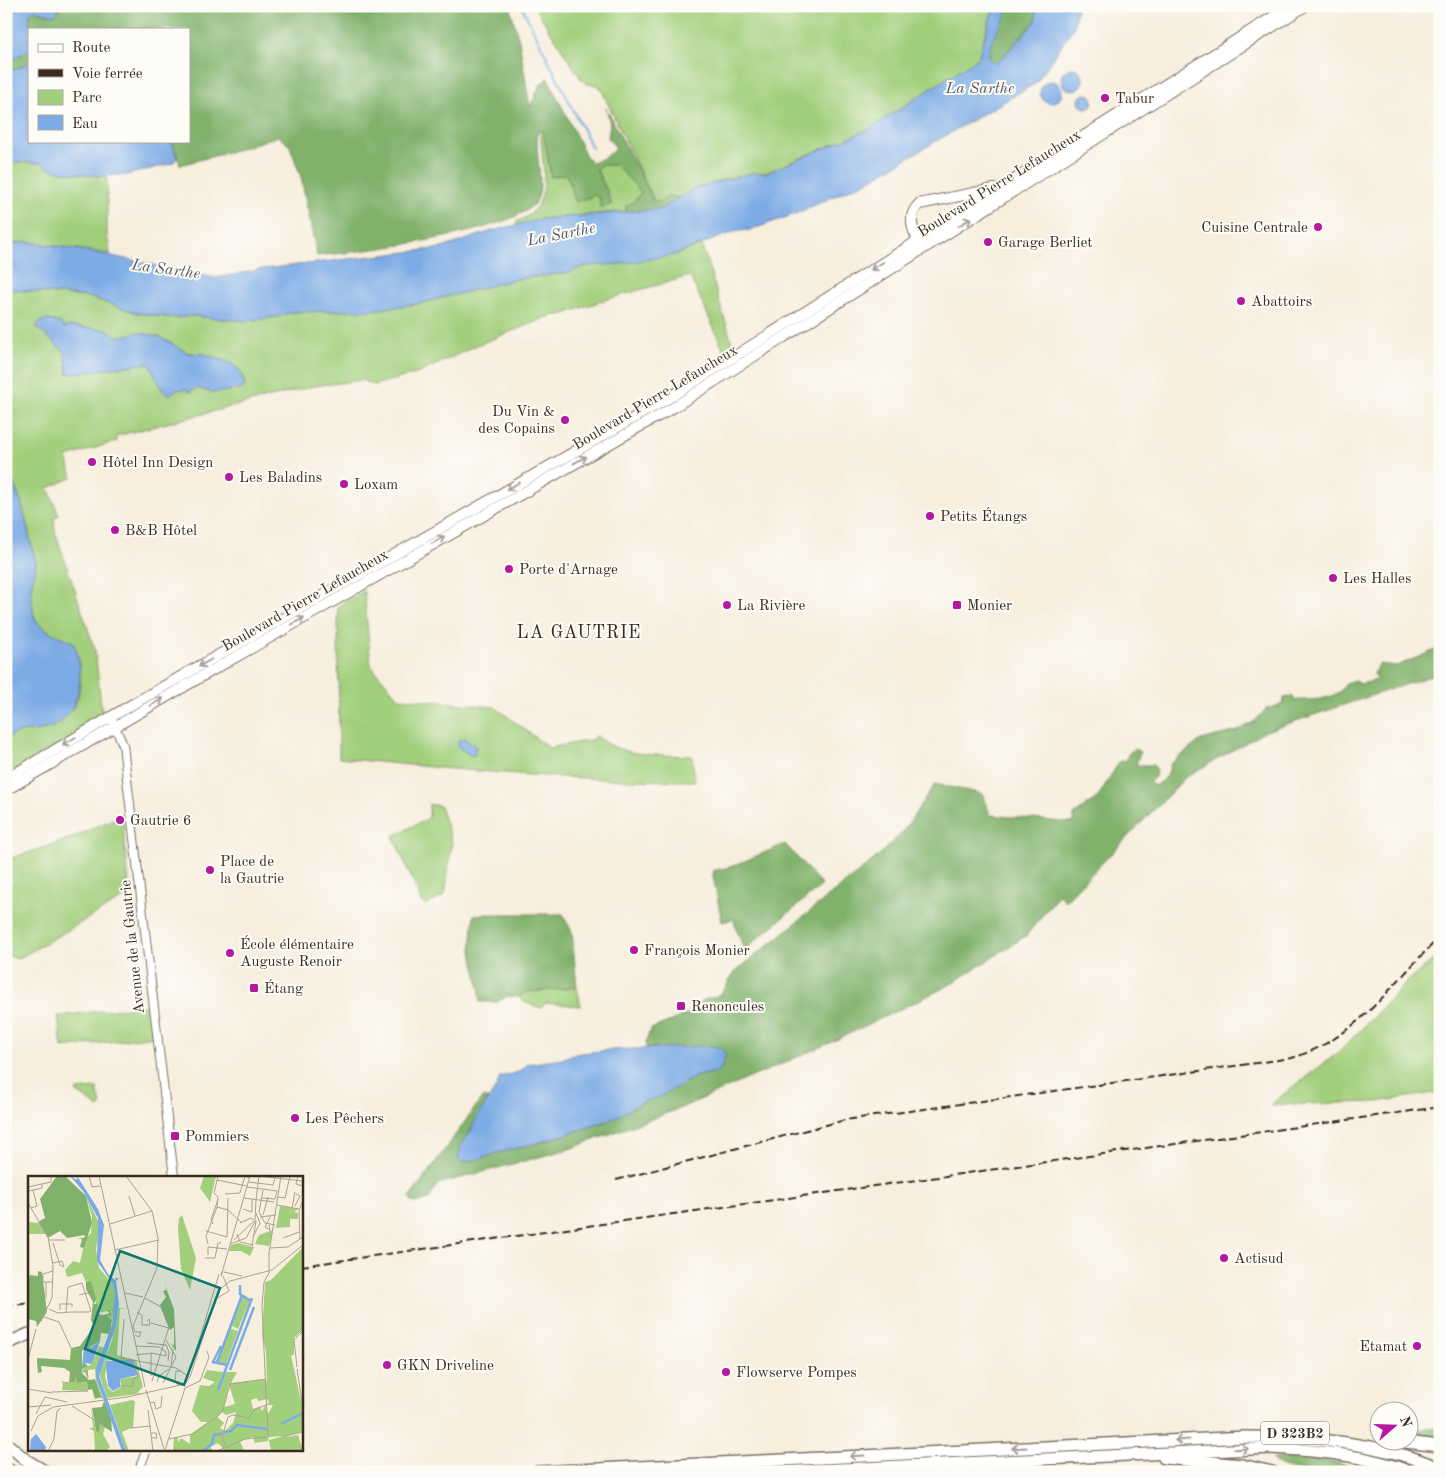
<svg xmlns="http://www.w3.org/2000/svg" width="1446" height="1478" viewBox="0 0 1446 1478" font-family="'Old Standard TT',serif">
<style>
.green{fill:#a2cf7c;stroke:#6e7c4d;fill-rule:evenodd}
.forest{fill:#81b26c;stroke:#5e6e45}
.water{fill:#7babe5;stroke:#5b6a82}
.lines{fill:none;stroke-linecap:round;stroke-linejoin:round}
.stream{stroke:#7babe5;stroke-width:2}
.minor-casing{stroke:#7d6f61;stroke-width:10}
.major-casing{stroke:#7d6f61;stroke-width:12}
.highway-casing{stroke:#7d6f61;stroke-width:14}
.minor{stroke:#fff;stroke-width:8}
.major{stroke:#fff;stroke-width:10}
.highway{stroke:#fff;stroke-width:11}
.rail{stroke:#3b2a1e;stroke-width:2;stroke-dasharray:8 4;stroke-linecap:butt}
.oneway{stroke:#a79f9a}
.poi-dot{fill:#b5179e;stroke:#fdfcf7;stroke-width:2}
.labels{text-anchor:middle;stroke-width:4;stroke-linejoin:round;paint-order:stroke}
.shield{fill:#fdfcf7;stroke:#75695f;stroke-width:1}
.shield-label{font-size:14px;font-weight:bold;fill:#3b2a1e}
.poi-label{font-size:15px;fill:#3b2a1e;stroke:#fdfcf7;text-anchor:start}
.street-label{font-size:15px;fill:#3b2a1e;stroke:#fdfcf7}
.water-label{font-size:16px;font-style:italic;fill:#515764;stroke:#fdfcf7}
.quarter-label{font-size:18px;letter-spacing:1px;fill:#3b2a1e;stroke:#fdfcf7}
.inset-river{fill:none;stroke:#7babe5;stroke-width:2.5}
.inset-road{fill:none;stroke:#aca091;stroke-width:1}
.view{fill:#0f766e;fill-opacity:0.15;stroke:#0f766e;stroke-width:2.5}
.inset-edge{fill:none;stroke:#3b2a1e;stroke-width:2.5}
</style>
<rect width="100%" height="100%" fill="#fdfcf7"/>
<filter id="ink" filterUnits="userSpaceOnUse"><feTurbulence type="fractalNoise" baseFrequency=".02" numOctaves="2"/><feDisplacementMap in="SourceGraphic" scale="10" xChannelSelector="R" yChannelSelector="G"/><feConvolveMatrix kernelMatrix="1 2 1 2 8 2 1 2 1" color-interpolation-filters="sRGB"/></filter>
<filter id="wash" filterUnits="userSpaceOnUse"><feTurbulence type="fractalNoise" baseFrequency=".0096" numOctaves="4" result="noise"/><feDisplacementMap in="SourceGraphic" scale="20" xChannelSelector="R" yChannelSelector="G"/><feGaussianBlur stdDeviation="1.12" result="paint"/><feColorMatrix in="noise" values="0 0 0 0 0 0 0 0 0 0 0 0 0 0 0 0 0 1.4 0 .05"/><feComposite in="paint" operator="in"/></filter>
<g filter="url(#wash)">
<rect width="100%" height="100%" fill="#f7eedd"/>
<g class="green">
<path d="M534,6H994L978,58L869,129L766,173C737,174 704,183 679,198L676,197L661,202L654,201L602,91L598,85L587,84L581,79Z"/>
<path d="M541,131H544L551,177L565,174L569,180L575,202L595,195L600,199L609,194L596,168L601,165H616L642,192L635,201L626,206V211L541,219L517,225L516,222C558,205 540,166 541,131Z"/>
<polygon points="6,162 41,163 48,168 63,172 107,176 107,234 110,254 29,242 6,244"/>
<path d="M702,245L734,349L726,355L690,276L604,300L561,315H553L477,345L419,373L374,385L362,380L314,386L116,436L117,441L67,457L72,478L48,488L59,515L54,518L55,531L95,650L102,713L101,720L6,774V740C16,730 28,730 42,728C63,724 79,707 80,685C81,672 76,655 73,642L53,634L36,622L31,603L32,579L36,564L22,505L6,465V289L89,297L137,313L157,316L176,318L192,316L244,321L277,317L292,312L371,310L418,304L517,279L566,273L586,266L674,255ZM47,320L55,321L64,328L69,326L108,330L116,336H124L137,332L160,337L188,353L204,354L231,363L241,372L245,385C229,390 214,396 198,388L189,392L187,389L163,391L150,363L68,374L65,352L51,339L41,321Z"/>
<path d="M364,591L371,666L399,698L495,707L549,748L590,740L597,736C623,759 659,754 692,756L695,781C576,781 457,770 339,758L338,606Z"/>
<polygon points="429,804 440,806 452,842 445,895 426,905 422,902 393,836 429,818"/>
<polygon points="122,815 130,894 18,959 6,955 6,860 69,839"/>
<polygon points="1440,954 1440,1092 1377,1102 1270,1105 1340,1051 1408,981"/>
<polygon points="577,988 581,1006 546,1003 541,1008 524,1002 519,997 526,992"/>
<polygon points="152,1005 156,1036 62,1048 58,1016"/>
<polygon points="97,1088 101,1106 99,1108 76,1092 77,1090"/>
</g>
<g class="forest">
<path d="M57,6H325L337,13L358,6H513L511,11L519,40L530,107L540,85L548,78L586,156L592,163L604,158L616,148L608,138L610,123L606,108L654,201L661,202L668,195L679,198L662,209L626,211V206L635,201L641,192L616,165H601L596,169L612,204L600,209V199L595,195L575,202L569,180L565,174L551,177L543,131L538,132C534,152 545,185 537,200C520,233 356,252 317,256L301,177L290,146L278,136L233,151L180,165L172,141H189V29H32L29,25L30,13L34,10L49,14L58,10Z"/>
<polygon points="1011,6 1036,6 1036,20 996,64 988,58 991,41"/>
<polygon points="29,50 29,63 11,70 6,75 6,63"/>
<path d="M1440,648V673L1266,731L1186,777L1065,901L1059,894L1026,936L946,987L832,1042L681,1108L569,1149L438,1184L429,1199L416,1203L412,1202L410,1197L483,1097L488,1098L471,1131L462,1142L458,1159L470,1161L511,1149L530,1146L608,1121L652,1098H657C665,1092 689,1079 699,1076C707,1073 714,1074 721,1069L723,1059L719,1047L646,1048V1041L651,1029L688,1014L703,1000L715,997L724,990L734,973L877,857L902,833L935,784L983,794L990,815L1074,823V815L1098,797L1119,762L1126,760L1129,753L1135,749L1140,752L1136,765H1153L1156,768L1155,777L1149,782L1155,786L1167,776L1171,763L1201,740L1237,731L1255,721L1266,709L1283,704L1284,698L1292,696L1295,700C1312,700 1338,701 1346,683L1354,680L1361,684L1377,680L1374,673L1379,664L1397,666Z"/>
<polygon points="785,844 822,885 744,950 733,919 722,922 712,871 730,867"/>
<path d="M488,914H563L572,932L577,988L526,992L519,997L508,996L497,1002H480C481,984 474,969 472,951C471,939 473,927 474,915Z"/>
<polygon points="1440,1428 1440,1437 1409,1434 1409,1430"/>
<path d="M1272,1458L1327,1461L1381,1472C1361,1472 1278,1478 1272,1458Z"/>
</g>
<g class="water">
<polygon points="6,6 57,6 58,10 55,15 34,10 30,13 29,25 32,29 29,29 29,50 6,63"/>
<polygon points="994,6 1011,6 991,43 988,58 996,64 1036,21 1036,6 1077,6 1074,27 1036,83 868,181 793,215 750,230 736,231 674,255 621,264 586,266 566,273 517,279 418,304 371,310 292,312 277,317 244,321 192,316 176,318 157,316 137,313 89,297 6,289 6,244 28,242 83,250 216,278 263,269 442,248 491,231 541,219 661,209 695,188 751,173 766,173 869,129 978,58"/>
<polygon points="29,63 29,141 172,141 177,158 173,163 127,175 97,176 63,172 48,168 41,163 6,162 6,75 11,71"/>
<circle cx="1072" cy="79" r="11"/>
<circle cx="1051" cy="92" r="11"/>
<circle cx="1086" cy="101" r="7"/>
<path d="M47,320L61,323L64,328L69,326L108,330L116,336H124L137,332L160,337L188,353L204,354L231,363L241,372L245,387L239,391L235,389C223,393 210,394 198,388L189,392L187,389L176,390L170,395L163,391L149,363L68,374L65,352L36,327L41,321Z"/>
<path d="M6,465L22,505L36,564L31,589L34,619L47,631L73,642C87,670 81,720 46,729C31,733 18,728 6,740Z"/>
<polygon points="465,739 476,747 475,755 470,755 457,746 459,740"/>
<path d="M708,1046L719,1047L726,1054L721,1069L716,1072L697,1076L657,1098C644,1098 623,1115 609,1120C577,1132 545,1141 513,1149C496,1152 479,1161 461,1162L458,1159L462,1142L471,1131L476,1118L496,1088L500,1077L518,1072L526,1064L562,1059L573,1054L609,1050Z"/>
</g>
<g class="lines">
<polyline class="stream" points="523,9 592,148"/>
</g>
</g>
<g filter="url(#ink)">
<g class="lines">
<defs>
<g id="minor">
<polyline points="111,717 123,745 174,1177"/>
<polyline points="138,1472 147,1449"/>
</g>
<g id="major">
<path d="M921,245C913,232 906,217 919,204L994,189"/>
<polyline points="6,779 126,708 667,399 1290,6"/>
<polyline points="6,790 204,675 674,407 1305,6"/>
</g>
<g id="highway">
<polyline points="6,1344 29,1334"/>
<polyline points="1388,1440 1440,1446"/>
<polyline points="6,1443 26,1460 46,1472"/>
<polyline points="1164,1458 1242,1465 1272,1472"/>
<polyline points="6,1468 12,1472"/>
<path d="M537,1472L1246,1437C1313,1437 1378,1442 1440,1468"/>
<path d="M781,1472L1272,1448C1320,1451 1366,1455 1411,1472"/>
</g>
</defs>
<use href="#minor" class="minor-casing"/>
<use href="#major" class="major-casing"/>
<use href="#highway" class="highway-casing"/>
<use href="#minor" class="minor"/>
<use href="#major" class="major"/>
<use href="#highway" class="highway"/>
<g class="rail">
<path d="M616,1180L845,1120L1292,1058C1358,1038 1389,986 1436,941"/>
<polyline points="301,1266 1440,1107"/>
<polyline points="6,1306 29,1303"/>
</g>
</g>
<defs><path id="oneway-shaft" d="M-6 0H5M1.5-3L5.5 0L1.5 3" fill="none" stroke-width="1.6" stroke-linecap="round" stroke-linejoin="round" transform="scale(1.25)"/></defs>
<g class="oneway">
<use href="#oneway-shaft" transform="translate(965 222) rotate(-32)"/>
<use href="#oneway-shaft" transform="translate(877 266) rotate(148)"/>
<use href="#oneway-shaft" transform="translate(580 460) rotate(-29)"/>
<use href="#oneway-shaft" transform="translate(513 486) rotate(150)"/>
<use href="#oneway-shaft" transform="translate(438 540) rotate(-30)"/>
<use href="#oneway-shaft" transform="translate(298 621) rotate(-30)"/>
<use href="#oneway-shaft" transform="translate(205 663) rotate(150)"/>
<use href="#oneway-shaft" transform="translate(157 702) rotate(-30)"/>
<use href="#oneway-shaft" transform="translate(69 741) rotate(150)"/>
<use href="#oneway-shaft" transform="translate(1182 1440) rotate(176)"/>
<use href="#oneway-shaft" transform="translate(1019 1448) rotate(177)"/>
<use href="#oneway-shaft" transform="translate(1241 1449) rotate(-2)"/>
<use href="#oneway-shaft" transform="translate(857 1456) rotate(177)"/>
</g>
</g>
<g class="poi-dot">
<circle cx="1105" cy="98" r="5"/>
<circle cx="1318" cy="227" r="5"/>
<circle cx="988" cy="242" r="5"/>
<circle cx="1241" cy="301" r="5"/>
<circle cx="565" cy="420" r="5"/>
<circle cx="92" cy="462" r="5"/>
<circle cx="229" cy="477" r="5"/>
<circle cx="344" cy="484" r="5"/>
<circle cx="930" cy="516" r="5"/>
<circle cx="115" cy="530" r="5"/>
<circle cx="509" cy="569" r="5"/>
<circle cx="1333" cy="578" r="5"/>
<circle cx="727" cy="605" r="5"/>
<rect x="952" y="600" width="10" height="10" rx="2.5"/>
<circle cx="120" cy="820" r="5"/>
<circle cx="210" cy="870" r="5"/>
<circle cx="634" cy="950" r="5"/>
<circle cx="230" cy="953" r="5"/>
<rect x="249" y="983" width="10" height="10" rx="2.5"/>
<rect x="676" y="1001" width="10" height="10" rx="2.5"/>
<circle cx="295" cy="1118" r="5"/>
<rect x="170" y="1131" width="10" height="10" rx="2.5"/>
<circle cx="1224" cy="1258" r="5"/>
<circle cx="1417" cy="1346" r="5"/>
<circle cx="387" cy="1365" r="5"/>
<circle cx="726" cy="1372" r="5"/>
</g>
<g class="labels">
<rect class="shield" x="1261" y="1421.5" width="68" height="23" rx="4"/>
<g class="shield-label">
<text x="1295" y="1438">D 323B2</text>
</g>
<g class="poi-label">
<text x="1115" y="103">Tabur</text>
<text x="1308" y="232" text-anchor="end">Cuisine Centrale</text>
<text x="998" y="247">Garage Berliet</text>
<text x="1251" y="306">Abattoirs</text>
<text x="555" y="416" text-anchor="end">Du Vin &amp;<tspan x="555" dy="17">des Copains</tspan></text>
<text x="102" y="467">Hôtel Inn Design</text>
<text x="239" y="482">Les Baladins</text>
<text x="354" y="489">Loxam</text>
<text x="940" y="521">Petits Étangs</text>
<text x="125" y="535">B&amp;B Hôtel</text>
<text x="519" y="574">Porte d'Arnage</text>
<text x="1343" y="583">Les Halles</text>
<text x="737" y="610">La Rivière</text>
<text x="967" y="610">Monier</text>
<text x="130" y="825">Gautrie 6</text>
<text x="220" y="866">Place de<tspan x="220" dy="17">la Gautrie</tspan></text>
<text x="240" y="949">École élémentaire<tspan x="240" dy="17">Auguste Renoir</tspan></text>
<text x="644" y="955">François Monier</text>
<text x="264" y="993">Étang</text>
<text x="691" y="1011">Renoncules</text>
<text x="305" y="1123">Les Pêchers</text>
<text x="185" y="1141">Pommiers</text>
<text x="1234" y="1263">Actisud</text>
<text x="1407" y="1351" text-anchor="end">Etamat</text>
<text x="397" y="1370">GKN Driveline</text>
<text x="736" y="1377">Flowserve Pompes</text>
</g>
<g class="street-label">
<text transform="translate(999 183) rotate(-32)" y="5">Boulevard Pierre Lefaucheux</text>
<text transform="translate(655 397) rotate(-31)" y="5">Boulevard Pierre Lefaucheux</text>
<text transform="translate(305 600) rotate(-30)" y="5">Boulevard Pierre Lefaucheux</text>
<text transform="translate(132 947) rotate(-96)" y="5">Avenue de la Gautrie</text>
</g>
<g class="water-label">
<text x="980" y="93">La Sarthe</text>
<text transform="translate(561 233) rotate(-11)" y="6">La Sarthe</text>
<text transform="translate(166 268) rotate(8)" y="6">La Sarthe</text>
</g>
<g class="quarter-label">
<text x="579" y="638">LA GAUTRIE</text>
</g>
</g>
<g transform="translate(28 1176)">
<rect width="275" height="275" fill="#f7eedd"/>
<path d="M176,0H188L182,26L172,12ZM58,20L72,49L68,73L71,92L85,108L87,117V132L84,144L79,140L84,139V134L70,137L63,105L58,106L54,97L39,101L37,94L45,85L52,87L57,63L63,57L64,40ZM252,30L270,33L266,36L270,37V43H262V51L248,52ZM154,39L168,82L162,114L153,93L150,53L151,42ZM0,46L10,47L18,58H0ZM245,54L241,70L227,68L231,59ZM210,67L226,71L222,80L213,75H201L203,69ZM275,71V154L266,162V179H263L274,229L275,255L257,261L270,259L275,275H243L241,264L255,260L241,261L240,265L227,267L225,261L212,265L216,275H197L190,267L182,271L185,275H145L146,262L150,261V267L153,262L162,268V259L180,246H173L164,235L172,209L181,210L187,206L175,202L179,194L195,196L190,214L197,196H209L203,207L238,203L239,209L238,175L234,160L237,106L243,104ZM201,209L207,228L196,231ZM229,222L230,225L240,223L241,229H245L240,238L237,229L234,235L232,231L225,233L223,224ZM194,236L198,239L208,236L205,247L197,255L192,252L196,247L189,241ZM213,120L222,124L210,153L202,149ZM90,132L98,133H92L89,179L108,184L115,211L109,217H117L79,222L71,198L84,164ZM80,184H105L110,200L92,203L93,209H87L93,211L85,216L80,212L77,200ZM201,152L210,155L197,190L188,185ZM71,170L77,172L68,192V202L75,223L72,222L68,207L67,193L60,194V202L54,193L64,188ZM47,201L53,207L59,206L60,215L34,214L35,207H41ZM104,224L107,225L105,251L94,256L101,275H98L82,229ZM63,232L68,255L72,248L77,251L75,258L82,271L78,275H67L66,255L61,252H65Z" fill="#a2cf7c" fill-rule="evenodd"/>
<path d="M29,0H37L58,20L64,47L56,72L52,71L54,63L49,62H56L57,59L39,62L32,55L20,62L10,46L17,42L12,23ZM136,79L138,112L146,133L148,175L142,167L146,170V151L142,154L132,129L138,121L135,115L138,114ZM10,95L14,96L19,136L9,151L8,145L0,143V104L2,99L10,100ZM63,105L68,123L66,128H70L69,138L76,139L82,137L79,135L87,133L83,135L84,139L79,140L84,144L82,158L73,157L72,165L62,171V175L59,170L54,175V189L57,187L60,190L54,193V197L61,204L67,203L73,221L67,223L64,213L60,214L59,206L49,207L48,201L46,206H41L42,196L36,192L13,190L14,196L10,197L9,186V182L42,184L43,172L52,170L66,150L63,144L65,126L58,113V106ZM76,225L83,241L84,256L72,248L71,256L68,255L64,232L74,231Z" fill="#81b26c"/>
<path d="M42,0L49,4V0L70,33L76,49L72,84L80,98L87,104L88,102H91L88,105L91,128L87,152L71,200L98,275H94L68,202V192L84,149L87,117L85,108L69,85L70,42L55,15ZM72,165L64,188L57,187L54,191L56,171L59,169L61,173ZM89,184H105L110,199L92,203V211L85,215L80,210L78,190L79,185ZM8,258L18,271L17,275H2L3,263Z" fill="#7babe5"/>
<path class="inset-river" d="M212,109V118L223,125M193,170L185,186L199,189M189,187L214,119M202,194L226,131M190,214L224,122M253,248L275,237M196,256L203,255L209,249L239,253M175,275L184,268L186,259L194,258"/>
<path class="inset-road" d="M61,0L64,11L72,10M71,0L117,211M98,0L124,35L130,62L129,92L105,150M230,0L275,5M270,0L268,8L275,10M189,4L219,10M221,6L245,9L247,2M0,11L23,6V0M219,11L249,15L247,23L234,22M235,14L231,36L237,47L247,49M1,15L14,12V8M212,17L217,0L222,2M197,18L212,17M101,20L107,40M250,21L257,22L262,0M216,22L246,26M228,24L231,0M0,27L20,61L25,90L24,122L13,145M249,29L271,33M267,30L272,20L268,18M189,31L200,34L213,46M3,32L9,30L5,14M264,32L267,16M215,33L224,36V23M235,39L240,21M232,41L248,39M227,44L228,24M212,47L223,42L226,44M82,48L124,35M185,48L183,44L190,23M241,49L242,54L237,51L243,39M178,55L199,61M209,58L212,66L225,69M199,61L200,22M225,61L232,47L228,37M255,62L271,56M272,63L271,35L275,24M21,64H37M206,64L226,45M25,67L32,89L36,91M180,68L178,60L189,31L190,21L186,17L190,0M202,68L218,62L228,44M224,70L228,45M242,72L260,71L275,61M87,74L131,64M180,79V71L199,73M177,82H187L190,67H193M25,87L34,85L36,91M195,95L193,100L222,0M196,96L214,100M18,106V122M24,106H15V98L25,95M97,117L115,121M51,119L59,117L66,121M117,122L133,131L141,151L124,205M186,124L201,115L195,100M21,133L30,137L43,136H61L63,135L54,107L40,111L38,136M32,134V128H44V131M109,136L114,139V149H122L121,143L119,145M16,141L31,146L43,172M96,143L93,182L148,192L161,201M123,147L141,152M105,150L107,156H113L111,161L107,159M119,167L138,169L141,176L140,185M107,170L131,171L138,176V180M168,175L191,98M108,179L124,177L138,180M0,183L8,153M143,190L145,173M269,191L266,164L275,155M269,193L275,232M153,195H148L147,205L150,209L154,208M123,200V177M34,206L41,207L46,197L59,195L60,202M129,206L131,200L141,193M135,207L148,181L138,164M94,210H105V203L110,201L104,183M0,213L24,217M118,214L136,273M24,216L60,215M122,227L126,226L128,233L133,231L134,220M44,230L79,252M0,231L23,229M120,234L125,275M8,238L17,221L39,226M102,252L123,250M3,255L10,240L25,231L99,221L157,208L162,201L190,115L202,105L244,94L275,69M123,257H128L129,262H123M240,260L234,130L236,106L241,97V77L253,0M256,260L275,256M141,263L164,258L189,241L195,234L202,208L238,203M198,270L194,261L200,241L205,239L221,242L227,233L241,228M137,274L157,212L172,205L181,181L179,175M20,275L26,263L29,235L33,232M189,275L217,263L239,261"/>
<path class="view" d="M92,75L192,112L156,209L57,173Z"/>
<rect width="275" height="275" class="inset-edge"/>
</g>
<rect width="1446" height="1478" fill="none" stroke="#fdfcf7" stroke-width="25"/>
<rect x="28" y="28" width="162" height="115" fill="#fdfcf7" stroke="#afa8a0"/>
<rect x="38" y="44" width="25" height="8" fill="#ffffff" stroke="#afa8a0"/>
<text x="72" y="52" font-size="15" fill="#3b2a1e">Route</text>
<rect x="38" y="69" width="25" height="8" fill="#3b2a1e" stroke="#afa8a0"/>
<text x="72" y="78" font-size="15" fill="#3b2a1e">Voie ferrée</text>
<rect x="38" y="90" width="25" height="15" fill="#a2cf7c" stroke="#afa8a0"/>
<text x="72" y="102" font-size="15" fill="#3b2a1e">Parc</text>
<rect x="38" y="115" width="25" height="15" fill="#7babe5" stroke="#afa8a0"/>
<text x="72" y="128" font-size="15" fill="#3b2a1e">Eau</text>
<g transform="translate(1394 1426) rotate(70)"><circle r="24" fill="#fdfcf7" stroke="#afa8a0"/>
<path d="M0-4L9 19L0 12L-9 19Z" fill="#b5179e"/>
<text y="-8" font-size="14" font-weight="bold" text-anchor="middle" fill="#3b2a1e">N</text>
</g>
</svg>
